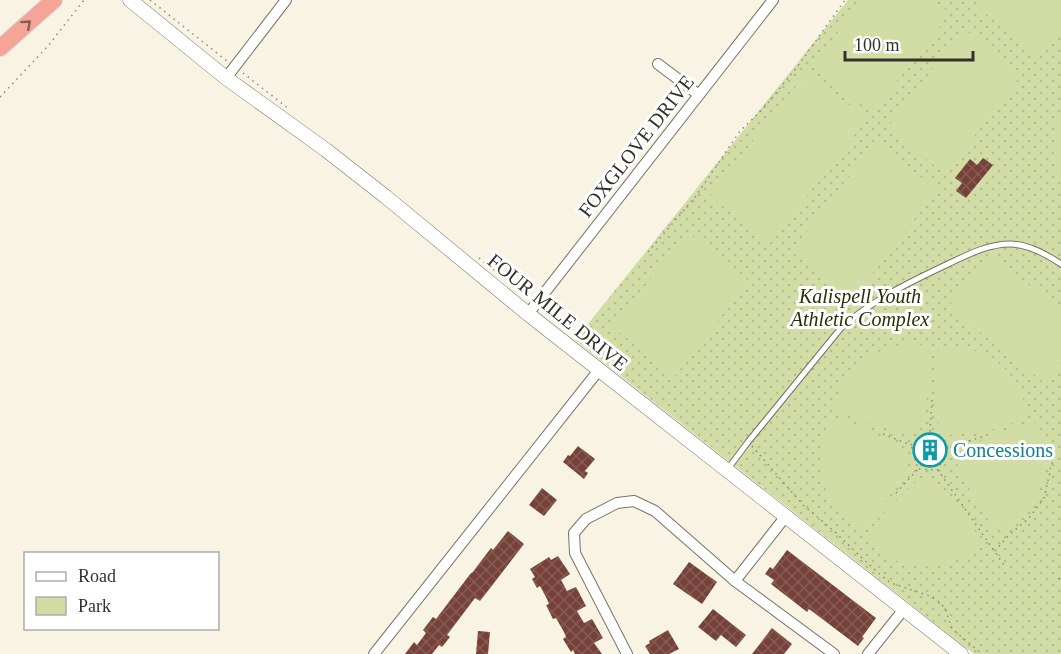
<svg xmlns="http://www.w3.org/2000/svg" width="1061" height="654" viewBox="0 0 1061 654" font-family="'Times New Roman',serif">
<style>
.green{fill:url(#green-dots)}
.pitch{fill:#d2dda6}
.building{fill:url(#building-cross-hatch)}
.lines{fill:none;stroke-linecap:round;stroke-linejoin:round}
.service-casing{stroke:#787366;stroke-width:7}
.minor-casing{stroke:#787366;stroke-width:12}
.tertiary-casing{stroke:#787366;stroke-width:15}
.trunk-casing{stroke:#d6d6d5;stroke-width:18}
.path{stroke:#8e8a80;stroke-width:1.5;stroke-dasharray:1.5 4.5;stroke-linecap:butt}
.service{stroke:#fff;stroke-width:5}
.minor{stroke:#fff;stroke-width:10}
.tertiary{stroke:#fff;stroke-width:14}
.trunk{stroke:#f6a498;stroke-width:16}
.oneway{stroke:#815f57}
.labels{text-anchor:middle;stroke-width:6;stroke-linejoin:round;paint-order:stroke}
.street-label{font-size:20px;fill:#33312b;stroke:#fff}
.park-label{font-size:20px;font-style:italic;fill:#292f04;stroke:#fff}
.culture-label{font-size:20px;fill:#0d838f;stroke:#fff;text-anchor:start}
</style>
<defs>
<pattern id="green-dots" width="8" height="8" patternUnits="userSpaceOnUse" patternTransform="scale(1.5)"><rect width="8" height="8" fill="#d2dda6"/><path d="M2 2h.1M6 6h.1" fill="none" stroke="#b5be8f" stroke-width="1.8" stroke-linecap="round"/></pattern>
<pattern id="building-cross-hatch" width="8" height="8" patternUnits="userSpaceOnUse" patternTransform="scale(1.5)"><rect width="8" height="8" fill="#764139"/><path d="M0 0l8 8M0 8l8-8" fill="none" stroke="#855b54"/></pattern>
</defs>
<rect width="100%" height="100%" fill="#f8f3e3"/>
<polygon class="green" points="848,0 1061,0 1061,654 974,654 575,340"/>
<g class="pitch">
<polygon points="863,0 933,0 950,13 872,113 812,66"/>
<polygon points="982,0 1061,0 1061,28 1039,56 977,7"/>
<polygon points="964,29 1022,74 945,174 887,128"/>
<polygon points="807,72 867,119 770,243 710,196"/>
<path d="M1061,110V183C1049,160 1054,134 1061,110Z"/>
<polygon points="876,142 937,190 853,299 791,251"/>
<polygon points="687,232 749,281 675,376 613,327"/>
<polygon points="989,254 1061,310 1061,362 1045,383 948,307"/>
<path d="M910,344L928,346L929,384L922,427L912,434L870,425L835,408C838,399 840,389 845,381C858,359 886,345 910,344Z"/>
<path d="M939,346C987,345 1021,369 1027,418L990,430L948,435L939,428L935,385Z"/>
<path d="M832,417L868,430L906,450L910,461L888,498L864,530C859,527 853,524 848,520C825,500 815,468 822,438C824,431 829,424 832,417Z"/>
<path d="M1037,422C1041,432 1045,442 1046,453C1047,476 1037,502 1020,517C1013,524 1005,527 996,531L975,500L956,462L961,450L998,433Z"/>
<path d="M920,478H930L957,505L982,541C977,545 973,550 968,554C946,569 913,569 890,558C880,553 872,545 864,538L889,508Z"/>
</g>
<g class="building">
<polygon points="983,158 993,165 966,198 956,191 962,183 955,178 970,159 977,165"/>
<polygon points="930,437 940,444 937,456 924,457 920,445"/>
<polygon points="578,446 595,459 585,471 588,473 584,479 563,462 568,455 570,456"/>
<polygon points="542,488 557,500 544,516 529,505"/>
<polygon points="508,531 524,544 480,601 475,598 447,635 450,637 442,647 439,645 432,654 405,654 414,642 417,645 426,633 423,630 433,617 436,619 471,573 472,573 491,548 493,550"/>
<polygon points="787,550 876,618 862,637 864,638 858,646 809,609 807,612 771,584 774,580 765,574 770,567 773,569"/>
<polygon points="558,556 570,574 561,580 567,591 576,587 586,606 577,611 584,623 592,619 603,638 594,643 602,654 575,654 573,650 571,652 563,639 566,637 564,632 556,618 553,619 546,605 549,604 547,599 540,586 537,588 532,579 535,577 530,569 549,557 551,560"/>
<polygon points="689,562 717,582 702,604 673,584"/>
<polygon points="713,609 746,635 736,647 721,635 716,641 698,627"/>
<polygon points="772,628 792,644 784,654 752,654"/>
<polygon points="668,630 679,649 669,654 650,654 645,646 650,643 649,641"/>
<polygon points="478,631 490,632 488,654 476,654"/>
</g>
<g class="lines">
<defs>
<path id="service" d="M727,470L748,442L841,328C872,300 910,282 948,264C967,255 988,244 1010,244C1028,244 1046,254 1061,264"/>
<g id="minor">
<polyline points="658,64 699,95"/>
<polyline points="226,78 286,0"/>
<polyline points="528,314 773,0"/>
<polyline points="735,581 786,516"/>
<polyline points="374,654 599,370"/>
<polyline points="627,654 575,553 574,533 586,519 617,503 634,501 655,511 735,581 834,654"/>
<polyline points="868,654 904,609"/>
</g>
<polyline id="tertiary" points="130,0 226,78 326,150 386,197 528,314 961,654"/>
<polyline id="trunk" points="0,48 54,0"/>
</defs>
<use href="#service" class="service-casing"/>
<use href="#minor" class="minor-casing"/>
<use href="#tertiary" class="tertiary-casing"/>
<use href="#trunk" class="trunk-casing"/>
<g class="path">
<polyline points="150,0 227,61"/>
<polyline points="243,73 289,109"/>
<polyline points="0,97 48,46 84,0"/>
<polyline points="648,252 696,196 740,131 763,109 797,67 845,0"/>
<polyline points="479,258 529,298"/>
<polyline points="545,310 551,318"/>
<polyline points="932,400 930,432 948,447"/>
<polyline points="883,434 911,445 929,432"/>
<polyline points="982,437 948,447 938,470 1004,565"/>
<polyline points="752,446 803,505 833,530 862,558 883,577 891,583 930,596 939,602 945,608 952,629 982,654"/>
<polyline points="919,469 938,470"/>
<polyline points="896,493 918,469 911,445"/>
<polyline points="995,551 1008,536 1029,518 1044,498 1050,472 1051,464 1056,460"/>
<polyline points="1059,579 1061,576"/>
</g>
<use href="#service" class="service"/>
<use href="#minor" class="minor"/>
<use href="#tertiary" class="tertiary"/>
<use href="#trunk" class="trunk"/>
</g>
<defs><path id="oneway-chevron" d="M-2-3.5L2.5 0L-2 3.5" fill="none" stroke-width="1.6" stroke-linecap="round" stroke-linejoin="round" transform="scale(1.5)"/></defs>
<use class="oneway" href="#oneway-chevron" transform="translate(27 24) rotate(-42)"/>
<defs>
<symbol id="building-ring" viewBox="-11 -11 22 22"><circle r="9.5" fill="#fff" stroke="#0f9aa8" stroke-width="1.5"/><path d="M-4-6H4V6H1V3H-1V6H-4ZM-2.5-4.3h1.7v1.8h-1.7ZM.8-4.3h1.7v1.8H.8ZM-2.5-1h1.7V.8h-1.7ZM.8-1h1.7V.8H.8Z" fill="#0f9aa8"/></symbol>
</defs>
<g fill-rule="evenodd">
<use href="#building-ring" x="911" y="431" width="38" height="38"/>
</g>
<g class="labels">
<g class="street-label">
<text transform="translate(636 146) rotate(-52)" y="7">FOXGLOVE DRIVE</text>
<text transform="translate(558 312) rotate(39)" y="7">FOUR MILE DRIVE</text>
</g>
<g class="park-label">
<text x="860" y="303">Kalispell Youth<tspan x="860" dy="23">Athletic Complex</tspan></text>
</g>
<g class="culture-label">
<text x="953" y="457">Concessions</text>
</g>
</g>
<rect x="24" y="552" width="195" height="78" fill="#ffffff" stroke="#adadaa" stroke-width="1.5"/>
<rect x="36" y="572" width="30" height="9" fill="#ffffff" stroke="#adadaa" stroke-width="1.5"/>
<text x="78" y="582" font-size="18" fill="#33312b">Road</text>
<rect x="36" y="597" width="30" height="18" fill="#d2dda6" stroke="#adadaa" stroke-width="1.5"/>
<text x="78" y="612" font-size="18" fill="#33312b">Park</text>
<path d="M845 51v9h128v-9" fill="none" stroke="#33312b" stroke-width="3"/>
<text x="854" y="51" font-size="18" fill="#33312b" stroke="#ffffff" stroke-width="4.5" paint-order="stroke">100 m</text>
</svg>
